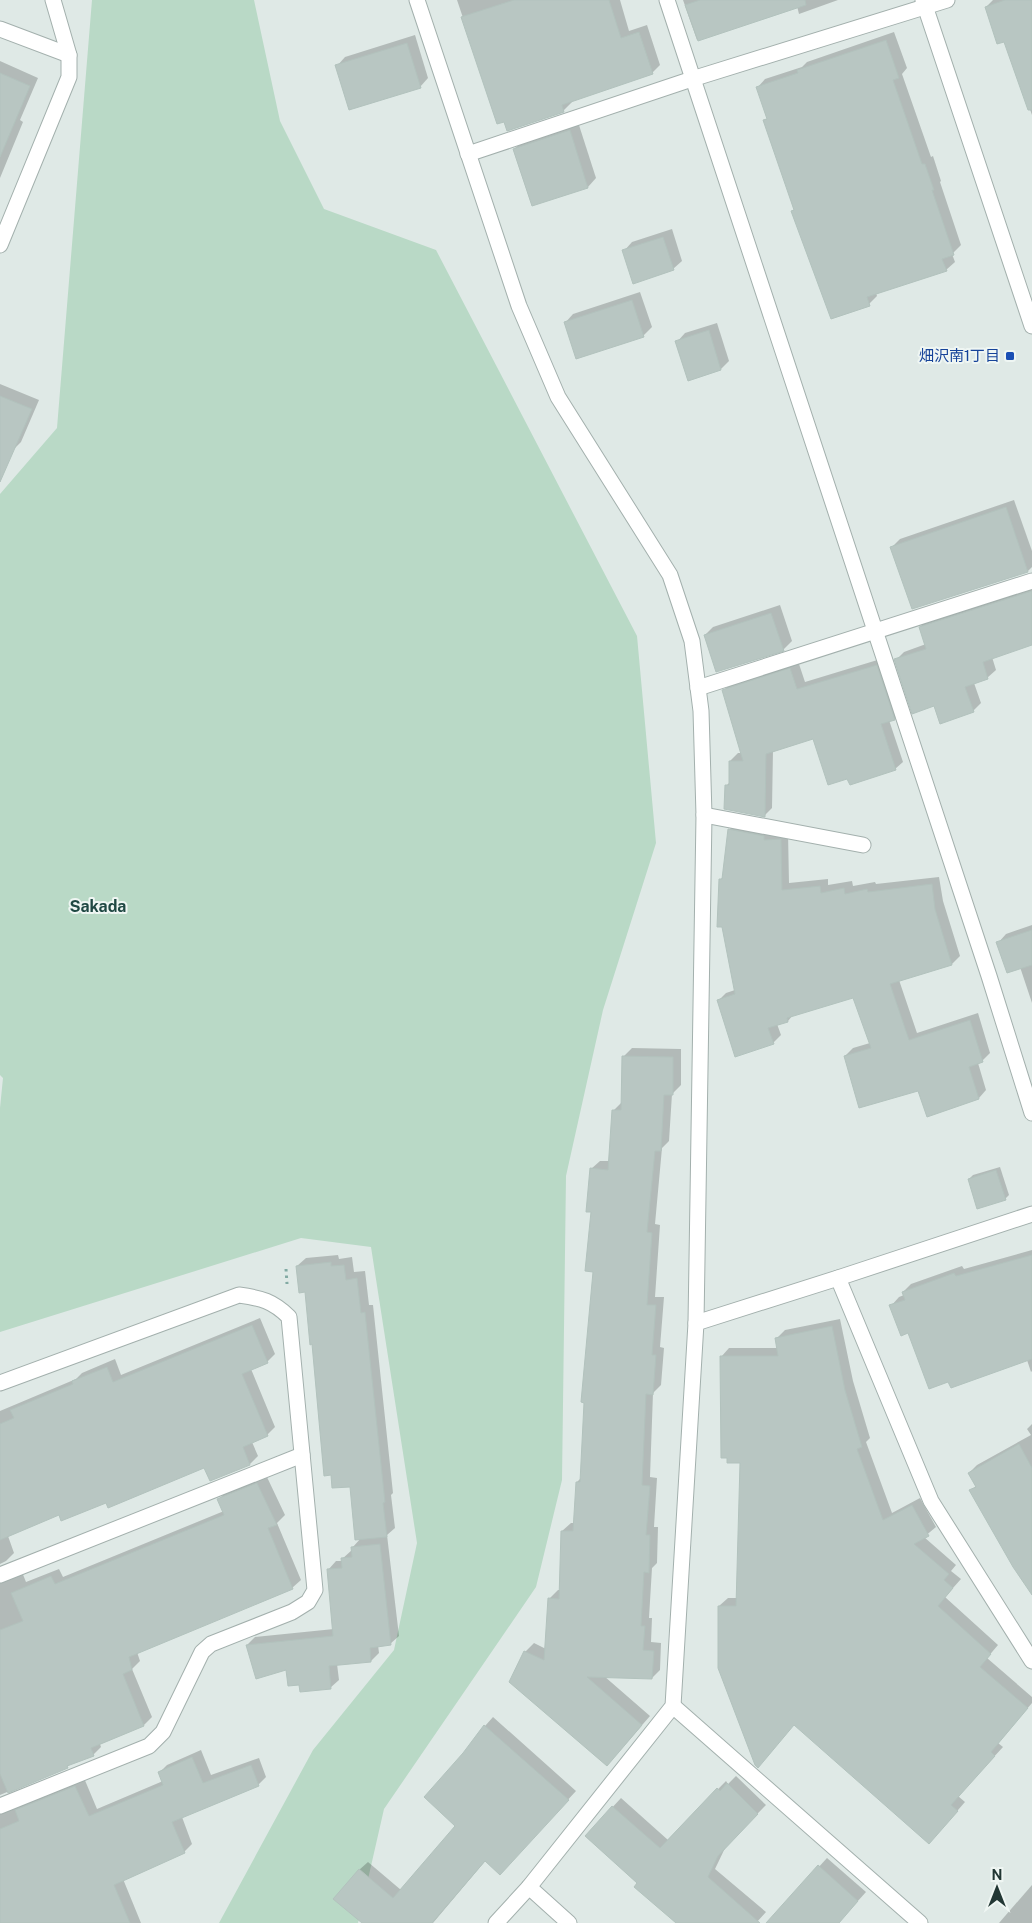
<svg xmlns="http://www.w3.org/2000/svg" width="1032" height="1923" viewBox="0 0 1032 1923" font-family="'Public Sans','Noto Sans JP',sans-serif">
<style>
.green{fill:#b9d9c6}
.shadow{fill:#0003}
.building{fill:#b8c6c2;stroke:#b2c2bd}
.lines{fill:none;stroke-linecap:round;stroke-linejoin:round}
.minor-casing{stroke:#a3b0ad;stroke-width:17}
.path{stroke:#82aaa3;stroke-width:3;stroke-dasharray:2.5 4;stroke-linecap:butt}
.minor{stroke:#fff;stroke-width:15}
.transit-dot{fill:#1a4fb4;stroke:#eff6f3;stroke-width:2}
.labels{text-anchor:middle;stroke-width:4;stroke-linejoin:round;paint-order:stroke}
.transit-label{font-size:15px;fill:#164399;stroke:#eff6f3;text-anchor:end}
.neighbourhood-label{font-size:16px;font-weight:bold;fill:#1f4843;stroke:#eff6f3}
</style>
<rect width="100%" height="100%" fill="#dfe9e6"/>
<polygon class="green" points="92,0 254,0 280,121 324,209 436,250 637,636 656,843 603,1010 566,1176 562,1480 536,1587 384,1809 358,1923 219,1923 313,1750 394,1650 417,1543 371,1247 301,1238 0,1332 0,1108 3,1078 0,1075 0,494 57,428"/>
<g class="shadow">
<polygon points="457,0 620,0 629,31 647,25 660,65 652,73 571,100 572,102 563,111 498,122"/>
<polygon points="683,0 838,0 799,14 797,6 697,40"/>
<polygon points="993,0 1032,0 1032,115 1005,40 986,7"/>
<polygon points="894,32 907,68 902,74 931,157 933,156 941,181 940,182 961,245 952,254 955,262 946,270 876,293 877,296 869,304 792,212 795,209 764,121 768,118 757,88 765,79 802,67 807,62"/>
<polygon points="415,35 428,78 420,87 337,66 345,57"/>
<polygon points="0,61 38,78 20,120 23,122 0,178"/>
<polygon points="578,122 596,178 588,187 514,149 523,141"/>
<polygon points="672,229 682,261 673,269 624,251 632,242"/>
<polygon points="640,292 652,327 643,336 565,323 573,314"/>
<polygon points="717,323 729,361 721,369 677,342 685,333"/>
<polygon points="0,384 39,400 21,442 13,450 0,480"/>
<polygon points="1014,500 1032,551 1032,567 1028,571 892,547 900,539"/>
<polygon points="1032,586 1032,644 992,657 996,670 987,678 974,683 981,703 973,711 935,705 896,660 904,652 926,644 920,627 928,619"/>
<polygon points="780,605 792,641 783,650 705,635 713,627"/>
<polygon points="884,658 902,711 894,719 889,720 903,762 895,769 848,777 814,738 773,750 772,808 764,816 726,786 730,782 730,761 738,753 742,753 723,691 731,683 798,661 805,682"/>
<polygon points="737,822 788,832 789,883 828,879 828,885 852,881 853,886 875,882 876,884 939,877 943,901 960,956 952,964 899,980 917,1033 978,1013 990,1053 982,1061 978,1063 986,1090 979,1098 919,1089 845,1056 853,1048 870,1043 854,996 793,1015 788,1021 777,1024 781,1035 773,1043 718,1001 726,993 735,990 720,880 724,876 729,830"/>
<polygon points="1032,925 1032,1003 1020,967 998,943 1006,934"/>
<polygon points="632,1048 681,1049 681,1085 672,1094 669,1141 662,1148 655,1224 660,1225 655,1297 664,1297 660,1347 664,1348 661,1385 653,1393 650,1477 657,1478 654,1527 658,1527 657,1563 652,1568 649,1618 652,1618 651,1642 661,1643 660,1670 652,1678 604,1676 650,1716 615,1756 525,1652 534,1643 546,1649 550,1598 558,1590 560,1590 562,1531 571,1523 575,1523 577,1482 581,1478 594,1271 591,1169 600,1161 610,1161 614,1110 623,1101 623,1057"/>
<polygon points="1000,1167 1009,1195 1005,1199 969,1179 973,1175"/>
<polygon points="1032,1250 1032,1371 1031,1372 1027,1360 949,1380 909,1331 891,1306 899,1297 904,1295 903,1292 911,1284 962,1266 964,1269"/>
<polygon points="338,1255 339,1259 352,1257 354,1272 365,1271 369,1305 373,1305 393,1493 391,1495 395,1528 387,1535 399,1636 390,1644 378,1645 379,1653 371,1661 337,1664 339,1680 330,1688 300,1684 287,1668 247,1645 255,1637 334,1629 328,1570 336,1561 342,1561 342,1559 352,1550 352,1548 361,1538 351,1485 313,1342 306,1291 297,1266 306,1258"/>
<polygon points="260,1318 275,1354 267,1362 251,1369 275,1427 267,1435 252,1442 258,1456 250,1464 205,1466 107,1501 59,1514 8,1536 14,1553 6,1561 0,1564 0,1411 76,1379 82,1373 115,1359 121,1375"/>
<polygon points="840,1319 853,1381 870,1438 866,1442 892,1513 920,1498 936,1527 924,1537 956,1565 951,1571 961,1579 945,1597 998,1645 987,1658 1032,1697 1032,1703 998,1743 1003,1747 958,1796 965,1802 937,1834 719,1606 728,1598 737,1598 741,1462 721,1357 729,1348 778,1348 776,1339 785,1330"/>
<polygon points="1032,1424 1032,1594 971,1491 976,1486 969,1473 977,1465 1031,1435 1027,1429"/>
<polygon points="266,1475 285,1515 277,1523 301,1580 292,1588 137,1652 140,1661 132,1669 152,1717 144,1725 100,1744 101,1747 93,1755 71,1763 67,1767 0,1795 0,1571 22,1572 26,1582 59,1569 63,1577 224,1511 219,1499 227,1491"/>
<polygon points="493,1717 576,1791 508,1865 486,1860 433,1923 363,1923 359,1870 368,1862 401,1890 457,1825 485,1726"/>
<polygon points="201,1750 211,1775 259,1758 266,1777 258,1785 182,1817 192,1844 184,1852 123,1879 141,1923 0,1923 0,1800 84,1778 97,1809 163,1781 159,1773 167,1765"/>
<polygon points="736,1776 766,1805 726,1846 715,1869 766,1912 756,1923 678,1923 639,1883 586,1836 621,1798 668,1840 726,1781 728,1784"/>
<polygon points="827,1858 866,1892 838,1923 768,1923"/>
<polygon points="1032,1885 1032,1923 999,1923"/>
</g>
<g class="building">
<polygon points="514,0 609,0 621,38 639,32 653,74 562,105 564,112 507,131 504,122 497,124 461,17"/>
<polygon points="700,0 805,0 806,5 698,41 685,5"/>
<polygon points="1005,0 1032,0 1032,110 1028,110 1004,42 997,44 985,7"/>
<polygon points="886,40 899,78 893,80 922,164 925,164 934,190 932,190 954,255 942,259 947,271 867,297 870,306 831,319 791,211 794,210 763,120 767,119 756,87 798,73 797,70"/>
<polygon points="407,43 421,88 349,110 335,65"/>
<polygon points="0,73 30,86 0,157"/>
<polygon points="570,130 588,188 532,206 513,149"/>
<polygon points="663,237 674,270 633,284 622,250"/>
<polygon points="632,300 644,337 576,359 564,322"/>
<polygon points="709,330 721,370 688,381 675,341"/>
<polygon points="0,396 32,409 0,482"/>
<polygon points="1006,507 1028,572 912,609 890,547"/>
<polygon points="1032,591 1032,645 983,662 988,679 965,687 974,712 940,724 934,706 912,714 894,659 926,649 919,627"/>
<polygon points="771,613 784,651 716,672 704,635"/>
<polygon points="877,665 895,720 881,724 896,770 850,785 847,779 828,785 813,739 766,754 765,817 724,809 725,785 729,785 729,761 743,761 722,690 790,668 797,689"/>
<polygon points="728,829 764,836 764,840 781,839 782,890 820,886 821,893 844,888 845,894 867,889 868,892 932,884 935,909 952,965 890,984 909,1040 970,1020 983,1062 969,1067 979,1099 927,1117 918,1091 859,1108 844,1056 871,1048 853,998 787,1018 788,1022 768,1028 774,1044 735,1057 717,1000 735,994 722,927 717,927 719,879 722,879"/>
<polygon points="1032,930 1032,965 1007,973 996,942"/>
<polygon points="622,1056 673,1057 673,1095 664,1095 661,1151 655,1151 647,1232 652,1233 647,1305 656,1305 652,1355 656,1355 653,1395 646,1394 642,1485 650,1486 646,1535 650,1535 649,1573 644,1572 641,1626 645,1626 643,1650 654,1651 652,1679 587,1677 642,1725 607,1766 509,1682 524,1651 544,1660 548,1598 559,1599 561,1531 573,1531 576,1482 580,1482 584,1403 581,1402 593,1272 585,1271 591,1212 586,1212 590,1168 608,1170 612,1110 621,1110"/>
<polygon points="996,1170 1006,1200 977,1209 968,1179"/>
<polygon points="1032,1255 1032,1359 951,1388 948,1382 929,1389 908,1333 901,1336 889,1305 905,1300 902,1292 954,1273 956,1276"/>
<polygon points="331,1262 331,1266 344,1265 346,1280 357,1278 361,1313 365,1312 385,1502 383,1503 387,1537 355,1540 350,1487 332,1488 331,1475 324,1476 312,1344 310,1345 305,1292 299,1293 296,1266"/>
<polygon points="252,1325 268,1363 242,1374 268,1436 243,1447 250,1465 210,1481 204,1468 108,1508 106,1503 61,1521 59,1515 0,1540 0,1424 14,1418 10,1410 73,1384 72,1381 107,1367 113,1382"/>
<polygon points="832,1326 845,1390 862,1447 857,1449 883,1520 912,1505 929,1536 914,1544 949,1574 944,1580 953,1588 938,1606 991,1654 980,1667 1028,1708 991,1752 995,1756 951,1805 958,1811 929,1844 794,1725 758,1768 755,1765 718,1668 718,1606 736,1606 740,1463 727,1463 727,1458 721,1458 720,1356 778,1356 775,1338"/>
<polygon points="1019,1444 1032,1468 1032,1595 1013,1567 969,1490 976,1487 968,1473"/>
<polygon points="257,1483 277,1525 268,1528 293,1589 129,1657 132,1670 123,1674 144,1726 91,1748 94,1756 67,1766 68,1768 8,1793 0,1774 0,1630 23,1621 11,1593 51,1576 55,1584 224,1515 217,1499"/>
<polygon points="380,1544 391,1645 370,1648 371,1662 329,1666 331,1689 300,1692 299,1685 288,1686 286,1670 256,1679 246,1645 333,1636 327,1569 342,1568 341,1558 352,1557 351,1547"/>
<polygon points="484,1725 569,1800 500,1875 485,1861 432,1923 362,1923 333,1899 359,1869 393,1898 455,1826 424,1797 463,1753"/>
<polygon points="192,1757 203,1783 251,1765 259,1786 172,1822 185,1853 114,1885 130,1923 0,1923 0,1829 19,1821 15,1810 75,1786 89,1816 163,1785 158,1772"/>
<polygon points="727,1783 758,1814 718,1856 708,1877 760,1923 676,1923 634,1887 637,1883 585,1836 612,1806 660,1848 717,1788 720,1791"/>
<polygon points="818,1865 858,1901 839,1923 766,1923"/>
</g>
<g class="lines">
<defs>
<g id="minor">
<polyline points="417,0 519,306 558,397 670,575 692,641 701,711 704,815 696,1323 673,1706 529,1887 496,1923"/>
<polyline points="667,0 989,976 1032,1113"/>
<polyline points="923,0 1032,326"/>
<polyline points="0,29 69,55"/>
<polyline points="468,154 692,79 947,0"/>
<polyline points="0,245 69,77 69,55 53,0"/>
<polyline points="698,688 1032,581"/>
<polyline points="704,815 863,845"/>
<polyline points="838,1278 931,1501 1032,1661"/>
<polyline points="696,1323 838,1278 1032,1214"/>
<path d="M0,1383L239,1295C261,1298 273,1301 289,1317L315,1590L308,1602L292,1612L211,1644L202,1652L163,1732L149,1746L0,1806"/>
<polyline points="0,1575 302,1455"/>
<polyline points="673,1706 920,1923"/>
<polyline points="529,1887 569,1923"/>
</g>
</defs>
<use href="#minor" class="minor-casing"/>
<polyline class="path" points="286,1269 287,1284"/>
<use href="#minor" class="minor"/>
</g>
<rect class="transit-dot" x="1005" y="351" width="10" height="10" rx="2.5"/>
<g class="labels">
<g class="transit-label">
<text x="1000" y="361">畑沢南1丁目</text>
</g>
<g class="neighbourhood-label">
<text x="98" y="912">Sakada</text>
</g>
</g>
<g transform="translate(997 1888)" stroke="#eff6f3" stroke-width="4" paint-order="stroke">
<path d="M0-4L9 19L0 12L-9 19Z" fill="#223734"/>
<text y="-8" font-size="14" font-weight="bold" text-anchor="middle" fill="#223734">N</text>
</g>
</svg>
